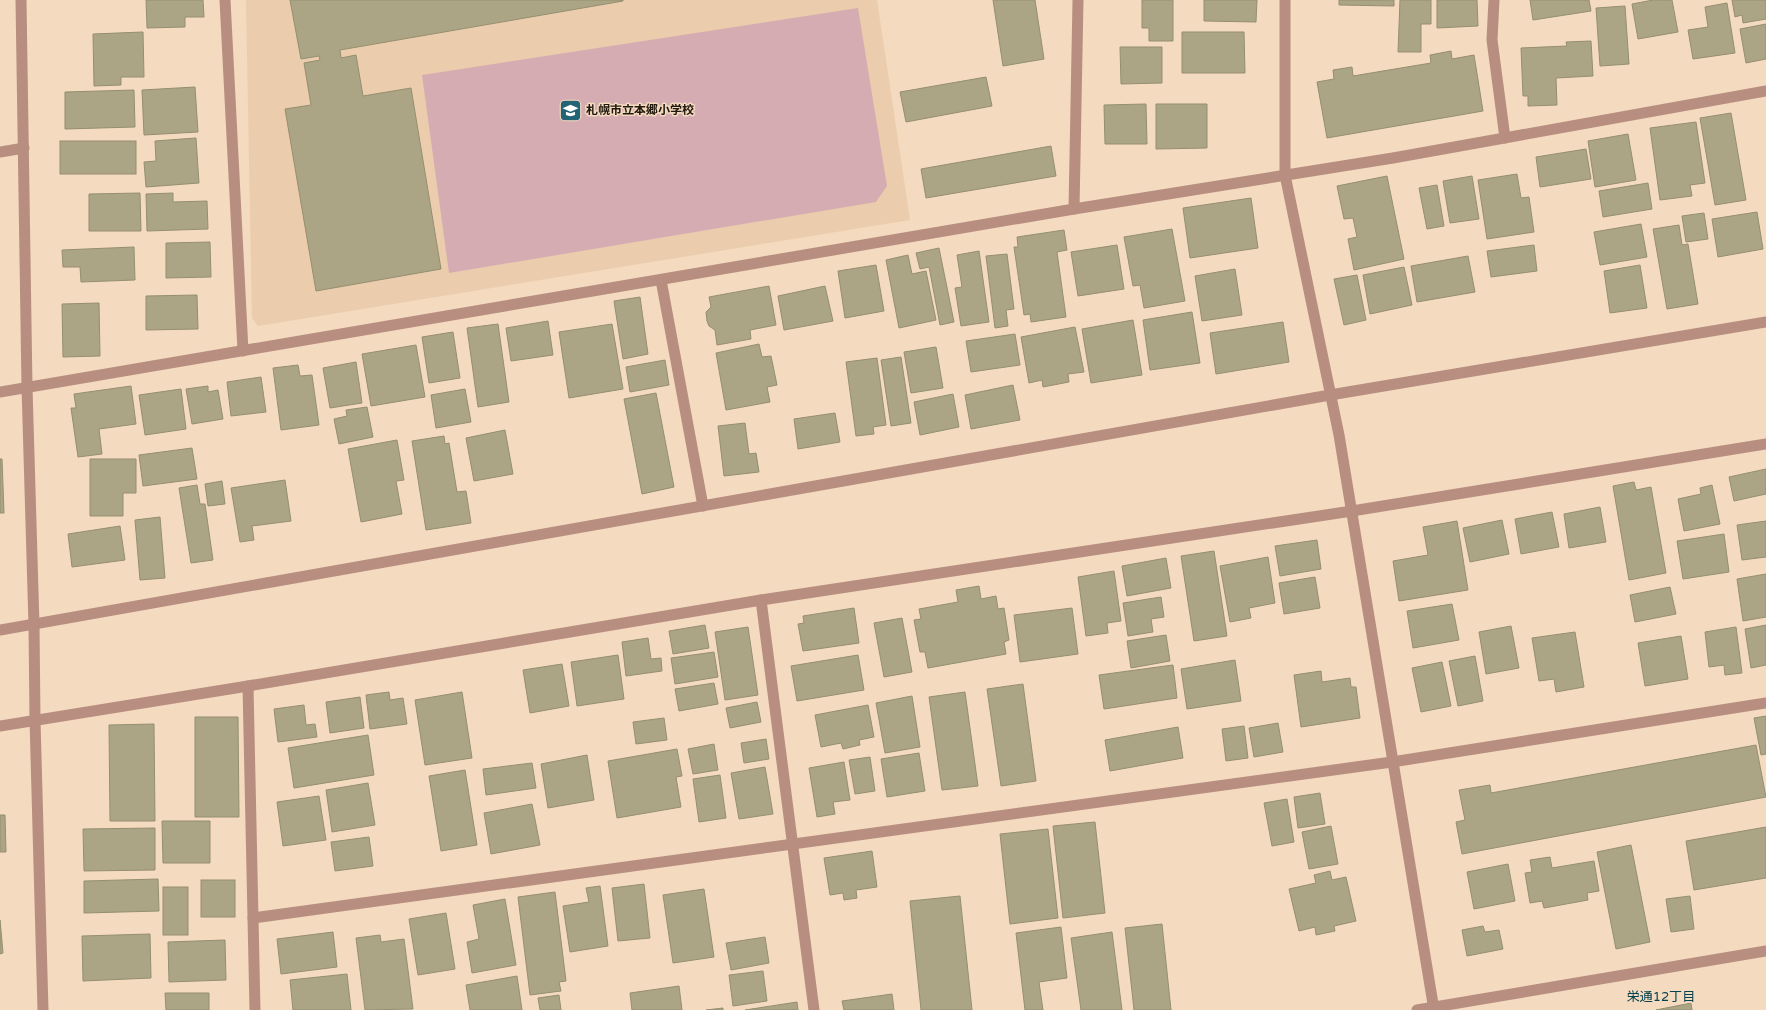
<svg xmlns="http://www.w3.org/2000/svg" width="1766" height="1010" viewBox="0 0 1766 1010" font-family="'Varela Round','Noto Sans JP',sans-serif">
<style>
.built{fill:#ebccac}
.green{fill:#d5acb2}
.building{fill:#aca585;stroke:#958f6f}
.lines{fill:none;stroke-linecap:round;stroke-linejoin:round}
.minor{stroke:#b88e80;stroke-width:11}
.tertiary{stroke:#b88e80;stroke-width:11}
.labels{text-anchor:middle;stroke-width:3;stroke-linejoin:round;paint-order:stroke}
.poi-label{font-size:12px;font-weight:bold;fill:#20170d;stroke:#f4dabf;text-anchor:start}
.neighbourhood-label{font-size:13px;fill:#06414f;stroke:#f4dabf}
</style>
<rect width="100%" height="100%" fill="#f4dabf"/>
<polygon class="built" points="246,0 877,0 910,220 258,326 252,318"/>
<polygon class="green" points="858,8 887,186 876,202 449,273 422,75"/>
<g class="building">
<polygon points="146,0 203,0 204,17 185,17 185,27 147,28"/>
<polygon points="290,0 623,0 623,1 340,50 341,58 356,55 363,96 411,88 441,269 316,291 285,109 311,105 304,63 320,60 319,56 301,59"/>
<polygon points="993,0 1035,0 1044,59 1003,66"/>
<polygon points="1142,0 1173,0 1173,41 1149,41 1149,28 1142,28"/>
<polygon points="1204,0 1257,0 1256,22 1204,21"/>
<polygon points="1339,0 1394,0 1394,6 1339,5"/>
<polygon points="1400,0 1431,0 1431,24 1421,24 1421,52 1398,52"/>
<polygon points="1437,0 1477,0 1478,26 1437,28"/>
<polygon points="1530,0 1589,0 1591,11 1533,20"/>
<polygon points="1653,0 1672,0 1678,32 1638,39 1632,4"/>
<polygon points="1732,0 1766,0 1766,19 1743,23 1742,15 1735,17"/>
<polygon points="1727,3 1735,53 1693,59 1688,30 1708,27 1705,7"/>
<polygon points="1625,6 1629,64 1600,66 1596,8"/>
<polygon points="1766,24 1766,59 1746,63 1740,29"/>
<polygon points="143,32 144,77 121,77 121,85 94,86 93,34"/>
<polygon points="1182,32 1244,32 1245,73 1182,73"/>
<polygon points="1591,41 1593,76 1556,78 1557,105 1528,106 1528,96 1523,96 1521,48 1567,46 1566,42"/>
<polygon points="1120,47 1162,47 1162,83 1121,84"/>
<polygon points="1451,51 1452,59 1474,55 1483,111 1327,138 1317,82 1334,79 1333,70 1352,67 1353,76 1431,63 1430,55"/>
<polygon points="986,77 992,106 906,122 900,92"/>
<polygon points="195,87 198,132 144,135 142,90"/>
<polygon points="134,90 135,127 65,129 65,92"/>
<polygon points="1146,104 1147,144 1105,144 1104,105"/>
<polygon points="1156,104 1207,104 1207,148 1156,149"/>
<polygon points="1731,113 1746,200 1715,205 1700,118"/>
<polygon points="1696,122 1705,183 1690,185 1692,196 1660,200 1650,128"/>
<polygon points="1628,134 1636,180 1595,187 1588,141"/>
<polygon points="196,138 199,183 146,187 144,162 156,161 155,141"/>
<rect x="60" y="141" width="76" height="33"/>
<polygon points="1051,146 1056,176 926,198 921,169"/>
<polygon points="1586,149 1591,179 1540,187 1536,157"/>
<polygon points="1517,174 1521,198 1529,197 1534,232 1487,239 1478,180"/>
<polygon points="1387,176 1404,259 1354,270 1348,239 1357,237 1353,218 1344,219 1337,186"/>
<polygon points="1472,176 1479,219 1450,223 1443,181"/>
<polygon points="1648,183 1652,209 1603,217 1599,191"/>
<polygon points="1437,185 1444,226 1427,229 1419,188"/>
<polygon points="140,193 141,231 89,231 89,194"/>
<polygon points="173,193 173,202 207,201 208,229 147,231 146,194"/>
<polygon points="1251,198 1258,248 1190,258 1183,208"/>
<polygon points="1757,212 1763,249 1718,257 1712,219"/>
<polygon points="1704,213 1708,239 1686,242 1682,216"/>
<polygon points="1641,224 1647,257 1600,265 1594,232"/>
<polygon points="1679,225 1682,245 1688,244 1698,304 1667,309 1653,229"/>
<polygon points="1172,229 1185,301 1144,308 1140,285 1133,286 1124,237"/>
<polygon points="1064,230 1067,250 1057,252 1066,317 1031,322 1030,314 1024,315 1014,247 1018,247 1017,237"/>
<polygon points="210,242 211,277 166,278 166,243"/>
<polygon points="1117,245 1124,289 1078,296 1071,252"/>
<polygon points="1534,245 1537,271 1491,277 1487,251"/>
<polygon points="134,247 135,280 81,282 80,267 63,267 62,250"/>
<polygon points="939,248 954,322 940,325 929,267 920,269 916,253"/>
<polygon points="979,251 989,322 961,326 955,288 962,287 957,255"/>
<polygon points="1007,254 1014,309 1006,310 1008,326 995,328 986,256"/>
<polygon points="908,255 912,274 926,271 936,320 899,328 886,260"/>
<polygon points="1468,256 1475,292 1417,302 1411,266"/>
<polygon points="876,265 884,311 845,318 838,271"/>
<polygon points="1640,265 1647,308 1610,313 1604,271"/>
<polygon points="1404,267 1412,305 1370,314 1363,275"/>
<polygon points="1235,269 1242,315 1202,321 1195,276"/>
<polygon points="1357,275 1366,320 1344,325 1334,279"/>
<polygon points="769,286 776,325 750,330 751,339 717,345 715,330 709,326 707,321 706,312 711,307 709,297"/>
<polygon points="825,286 833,321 784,330 778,296"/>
<polygon points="197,295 198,329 146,330 146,296"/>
<polygon points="640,297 648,354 623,359 614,301"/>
<polygon points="99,303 100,356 63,357 62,304"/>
<polygon points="1192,312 1200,363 1150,370 1143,320"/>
<polygon points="1133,320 1142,375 1091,383 1082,329"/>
<polygon points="548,321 553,355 511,361 506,328"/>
<polygon points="1283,322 1289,362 1216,374 1210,333"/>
<polygon points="498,324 509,402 478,407 467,328"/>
<polygon points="612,324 623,389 569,398 559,332"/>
<polygon points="1075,327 1084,372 1068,374 1069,382 1043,387 1042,380 1029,383 1021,337"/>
<polygon points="453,332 460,378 429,383 422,337"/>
<polygon points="1015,334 1020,365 971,372 966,341"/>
<polygon points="759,344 762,357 771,356 777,385 767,387 770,402 726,410 716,353"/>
<polygon points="416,345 425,397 371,406 362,354"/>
<polygon points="936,347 943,388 911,393 904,352"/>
<polygon points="901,357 911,423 891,426 881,360"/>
<polygon points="877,358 886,425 873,427 874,434 856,436 846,362"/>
<polygon points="665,360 669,385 630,392 626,367"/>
<polygon points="356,362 362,403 330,408 323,368"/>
<polygon points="298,365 300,376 312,375 319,425 281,430 273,368"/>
<polygon points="261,377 266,412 231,416 227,382"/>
<polygon points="1013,385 1020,420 971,429 965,395"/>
<polygon points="131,386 136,424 99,429 102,454 78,457 71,408 76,408 74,394"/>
<polygon points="208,386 208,392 218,390 223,419 192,424 186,389"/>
<polygon points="181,389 186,429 145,435 139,395"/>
<polygon points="465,389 471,422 436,428 431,395"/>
<polygon points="656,393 674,487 642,494 624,399"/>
<polygon points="953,394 959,427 920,435 914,402"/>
<polygon points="367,407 373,437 339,444 334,419 347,416 346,410"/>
<polygon points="835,413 840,442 798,449 794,419"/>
<polygon points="745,423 749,454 756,453 759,472 724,476 718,426"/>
<polygon points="505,430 513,474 474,481 466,438"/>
<polygon points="444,436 445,444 449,443 457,492 466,491 471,523 426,530 412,441"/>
<polygon points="397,440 404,480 396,481 402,514 361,522 348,449"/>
<polygon points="192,448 197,479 143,486 139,455"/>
<polygon points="0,459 2,459 4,513 0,513"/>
<polygon points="90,459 136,459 136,493 123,493 123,516 90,516"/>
<polygon points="1766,469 1766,494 1734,501 1729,477"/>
<polygon points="285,480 291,521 252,526 254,540 240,542 231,488"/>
<polygon points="222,481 225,504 208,506 205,484"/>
<polygon points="1634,482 1636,490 1651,487 1666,573 1629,580 1613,486"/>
<polygon points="197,485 200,504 205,504 213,560 191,563 179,488"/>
<polygon points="1712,485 1720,524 1684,531 1678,499 1701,494 1700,488"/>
<polygon points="1600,507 1606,542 1569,548 1564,514"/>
<polygon points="1552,512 1559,547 1521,554 1515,519"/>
<polygon points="160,517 165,578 140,580 135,520"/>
<polygon points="1502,520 1509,554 1470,562 1463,528"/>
<polygon points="1457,521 1468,590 1399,601 1393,561 1428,555 1423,527"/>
<polygon points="1766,521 1766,557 1742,560 1737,525"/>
<polygon points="120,526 125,560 72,567 68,534"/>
<polygon points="1724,534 1729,572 1683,579 1677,541"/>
<polygon points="1317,540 1321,569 1280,576 1275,546"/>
<polygon points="1214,551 1227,636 1194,641 1181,556"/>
<polygon points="1268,557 1275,603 1249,608 1251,618 1230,622 1220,566"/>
<polygon points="1166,558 1171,588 1127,596 1122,566"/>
<polygon points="1114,571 1121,621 1107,623 1108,633 1086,636 1078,577"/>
<polygon points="1766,574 1766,617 1743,621 1737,579"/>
<polygon points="1315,577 1320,608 1284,614 1279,583"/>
<polygon points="979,586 981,599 996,596 998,609 1004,608 1009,640 1004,642 1006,654 928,668 925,652 920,652 914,620 921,619 919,609 958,602 956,590"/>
<polygon points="1670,587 1676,614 1635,622 1630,595"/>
<polygon points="1161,597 1164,617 1151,619 1153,632 1128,636 1123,603"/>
<polygon points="1452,604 1459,640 1413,648 1407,611"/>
<polygon points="854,608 859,643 803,651 798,624 804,623 803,616"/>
<polygon points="1072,608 1078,654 1020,662 1014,615"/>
<polygon points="902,618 912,672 884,677 874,623"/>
<polygon points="705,625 709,648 673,654 669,631"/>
<polygon points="1766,625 1766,665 1751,668 1745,629"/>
<polygon points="1511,626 1519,668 1486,674 1479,632"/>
<polygon points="748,627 758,695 725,700 715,632"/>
<polygon points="1736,627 1742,673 1725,675 1724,665 1709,667 1705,632"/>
<polygon points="1575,632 1584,687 1556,692 1554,679 1539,681 1532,638"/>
<polygon points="1166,635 1170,661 1131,668 1127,641"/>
<polygon points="1681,636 1688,679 1645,686 1638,643"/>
<polygon points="648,638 651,659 661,658 662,671 626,676 622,642"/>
<polygon points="714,652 718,677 675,684 671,658"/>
<polygon points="618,655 624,699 577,706 571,662"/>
<polygon points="858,655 864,690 797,701 791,666"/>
<polygon points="1475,656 1483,701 1458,706 1449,661"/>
<polygon points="1235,660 1241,701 1187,709 1181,669"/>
<polygon points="1442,662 1451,706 1421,712 1412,668"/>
<polygon points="562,664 569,706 530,713 523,670"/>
<polygon points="1173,665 1177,698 1104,709 1099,675"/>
<polygon points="1321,671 1322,682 1350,678 1351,687 1356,687 1360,718 1301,727 1294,675"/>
<polygon points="714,683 718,704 679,711 675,689"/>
<polygon points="1023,684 1036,781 1001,786 987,689"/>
<polygon points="389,692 390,700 403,698 407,724 370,729 366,695"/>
<polygon points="462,692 472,758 425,765 415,700"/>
<polygon points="965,692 978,786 942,790 929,697"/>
<polygon points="912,696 920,747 885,753 876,703"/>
<polygon points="360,697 364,728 330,733 326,702"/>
<polygon points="757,702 761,722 730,728 726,708"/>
<polygon points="304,705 306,725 315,724 317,737 278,742 274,709"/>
<polygon points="868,705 874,737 859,740 860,745 843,749 841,743 821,747 815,715"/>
<polygon points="1766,716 1766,754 1761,755 1754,718"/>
<polygon points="195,717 238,717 239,817 195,817"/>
<polygon points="664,718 667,740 636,744 633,722"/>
<polygon points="1278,723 1283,752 1254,757 1249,728"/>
<polygon points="154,724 155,821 110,821 109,725"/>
<polygon points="1244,726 1248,758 1226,761 1222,729"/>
<polygon points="1178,727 1183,758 1110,771 1105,740"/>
<polygon points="368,735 374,775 294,788 288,748"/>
<polygon points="766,739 769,759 744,763 741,743"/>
<polygon points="714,744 718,770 693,774 688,749"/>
<polygon points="1756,745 1766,797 1462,854 1456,822 1465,820 1459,790 1490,785 1491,793"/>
<polygon points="677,749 682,776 676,777 681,807 617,818 608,761"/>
<polygon points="919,753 925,791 887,797 881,759"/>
<polygon points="587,755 594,800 548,808 541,764"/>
<polygon points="870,757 875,791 855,794 849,760"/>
<polygon points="844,762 850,800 833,802 835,814 817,817 809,768"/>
<polygon points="532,763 536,788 486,795 483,769"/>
<polygon points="765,767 773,814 739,819 731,773"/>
<polygon points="465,770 477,845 441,851 429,776"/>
<polygon points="720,775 726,818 699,822 693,779"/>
<polygon points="368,783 375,825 332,832 326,790"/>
<polygon points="1320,793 1325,824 1298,828 1294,797"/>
<polygon points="319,796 326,840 283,846 277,802"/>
<polygon points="1287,799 1294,842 1272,846 1264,803"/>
<polygon points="532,804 540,845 491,854 484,813"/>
<polygon points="0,815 5,815 6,852 0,852"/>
<polygon points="162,821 210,821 210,863 163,863"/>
<polygon points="1095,822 1105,913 1063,918 1053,826"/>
<polygon points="1331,826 1338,864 1309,869 1302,832"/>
<polygon points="1766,827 1766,878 1694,890 1686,841"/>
<polygon points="155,828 155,870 84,871 83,829"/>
<polygon points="1048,829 1058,918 1010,924 1000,834"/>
<polygon points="369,837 373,866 335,871 331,842"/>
<polygon points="1631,845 1650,942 1616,949 1597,852"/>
<polygon points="872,851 877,887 856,890 857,898 844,900 843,893 830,895 824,858"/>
<polygon points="1550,857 1552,868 1594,861 1599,891 1587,893 1588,900 1544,908 1542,901 1530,903 1525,873 1532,872 1530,860"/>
<polygon points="1508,864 1515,901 1474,909 1467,872"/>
<polygon points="1330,871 1332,880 1346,877 1356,921 1334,926 1335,931 1316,935 1315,927 1299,931 1289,889 1316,883 1314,875"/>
<polygon points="158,879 159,911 84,913 84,881"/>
<rect x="201" y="880" width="34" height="37"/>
<polygon points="644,884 650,938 618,941 612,888"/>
<polygon points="600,886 608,946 570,952 563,906 589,902 586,888"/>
<rect x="163" y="887" width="25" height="48"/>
<polygon points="704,889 714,957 673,963 663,895"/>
<polygon points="555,892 566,981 559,982 561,991 530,995 518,897"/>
<polygon points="960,896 972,1010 921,1010 910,901"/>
<polygon points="1690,896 1694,929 1671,932 1666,899"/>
<polygon points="505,899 516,965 472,973 467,942 479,939 473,905"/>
<polygon points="446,913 455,969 418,975 409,919"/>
<polygon points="0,920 3,953 0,954"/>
<polygon points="1162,924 1171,1010 1134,1010 1125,928"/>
<polygon points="1483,926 1485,932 1499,930 1503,949 1467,956 1462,930"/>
<polygon points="1061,927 1067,978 1039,982 1043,1010 1025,1010 1016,933"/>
<polygon points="333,932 337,967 281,974 277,939"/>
<polygon points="1112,932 1122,1010 1081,1010 1071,938"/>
<polygon points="150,934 151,978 83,981 82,936"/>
<polygon points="380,935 381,942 404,939 413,1009 365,1010 356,938"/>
<polygon points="765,937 769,963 731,970 726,943"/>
<polygon points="225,940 226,980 169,982 168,942"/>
<polygon points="763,971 767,1001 733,1006 729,975"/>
<polygon points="347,974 351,1010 293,1010 290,980"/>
<polygon points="517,976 522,1010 470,1010 466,985"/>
<polygon points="679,986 682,1010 632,1010 630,993"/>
<polygon points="165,993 209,993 209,1010 166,1010"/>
<polygon points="892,994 894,1010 844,1010 842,1001"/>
<polygon points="559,995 561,1010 540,1010 538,998"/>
<polygon points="797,1002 798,1010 745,1010"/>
<polygon points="1691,1003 1692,1010 1656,1010"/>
<polygon points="723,1008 723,1010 706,1010"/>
</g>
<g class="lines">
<g class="minor">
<polyline points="225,0 243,351"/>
<polyline points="1285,0 1285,175 1339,435 1434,1010"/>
<polyline points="1494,0 1492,40 1505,138"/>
<polyline points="0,152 24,148"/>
<polyline points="1074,209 1078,0"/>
<polyline points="661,280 703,506"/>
<polyline points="0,392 1074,209 1393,158 1766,91"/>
<polyline points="761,600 814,1010"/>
<polyline points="0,630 1330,395 1766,322"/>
<polyline points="248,686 255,1010"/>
<polyline points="0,726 248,686 761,600 1352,511 1766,444"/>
<polyline points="253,918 1392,762 1766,703"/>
<polyline points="1417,1010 1766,951"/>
</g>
<polyline class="tertiary" points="21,0 27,387 34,625 35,720 43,1010"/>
</g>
<defs>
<symbol id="school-square" viewBox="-11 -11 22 22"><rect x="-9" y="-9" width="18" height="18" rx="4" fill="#206476" stroke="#f4dabf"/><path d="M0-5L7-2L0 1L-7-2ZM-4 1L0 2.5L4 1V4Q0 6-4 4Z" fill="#fff"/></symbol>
</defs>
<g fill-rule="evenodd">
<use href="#school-square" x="558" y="98" width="25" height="25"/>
</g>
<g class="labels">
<g class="poi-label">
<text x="586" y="114">札幌市立本郷小学校</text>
</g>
<g class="neighbourhood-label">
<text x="1661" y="1001">栄通12丁目</text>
</g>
</g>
</svg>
